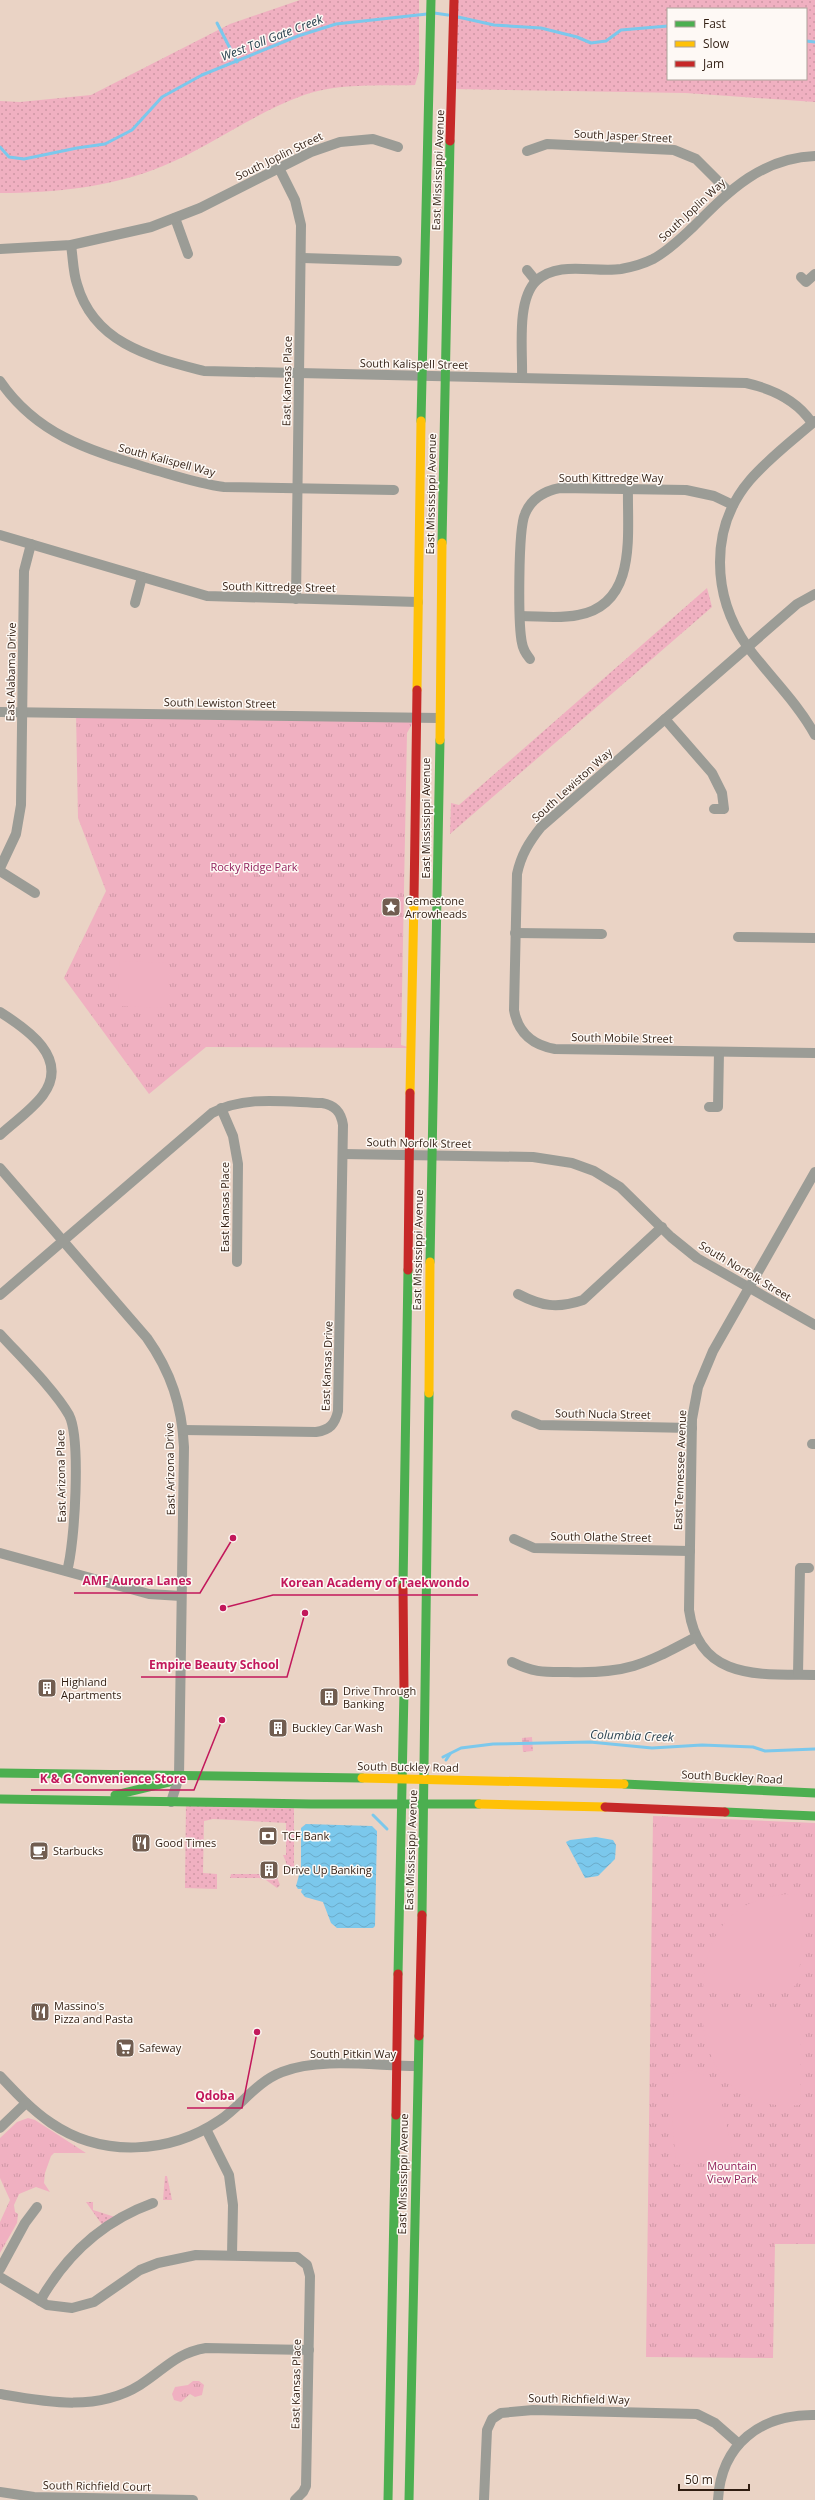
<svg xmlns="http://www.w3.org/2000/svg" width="815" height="2500" viewBox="0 0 815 2500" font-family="'Open Sans',sans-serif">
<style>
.grass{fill:url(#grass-dots);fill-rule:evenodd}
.wetland{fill:url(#wetland-marsh)}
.park{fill:url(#park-tufts)}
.pitch{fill:#f0b0c1}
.water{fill:url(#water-waves)}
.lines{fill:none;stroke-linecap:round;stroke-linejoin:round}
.stream{stroke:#7bc8ec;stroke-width:3}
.street{stroke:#9b9c96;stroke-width:10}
.fast{stroke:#4caf50;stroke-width:9}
.slow{stroke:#ffc107;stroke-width:9}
.jam{stroke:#c62828;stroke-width:9}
.labels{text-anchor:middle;stroke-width:3;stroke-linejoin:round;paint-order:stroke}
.street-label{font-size:11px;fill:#301d11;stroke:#fef9f5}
.park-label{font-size:11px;fill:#901f5b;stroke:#fef9f5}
.poi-label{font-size:11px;fill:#301d11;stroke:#fef9f5;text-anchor:start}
.water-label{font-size:12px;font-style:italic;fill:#294250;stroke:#fef9f5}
.leader{fill:none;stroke:#c2185b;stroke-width:1.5}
.callout-dot{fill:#c2185b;stroke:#fef9f5;stroke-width:1.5}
.callout-label{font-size:12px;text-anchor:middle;font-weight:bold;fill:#c2185b;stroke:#fef9f5;stroke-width:3;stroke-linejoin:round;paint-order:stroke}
</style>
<defs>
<pattern id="grass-dots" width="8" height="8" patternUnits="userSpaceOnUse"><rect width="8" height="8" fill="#f0b0c1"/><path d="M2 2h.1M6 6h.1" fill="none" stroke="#ce97a5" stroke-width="1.8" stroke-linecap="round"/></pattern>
<pattern id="wetland-marsh" width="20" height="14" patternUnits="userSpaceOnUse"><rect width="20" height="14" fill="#f0b0c1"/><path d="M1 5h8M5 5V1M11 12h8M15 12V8" fill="none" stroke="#ce97a5"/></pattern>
<pattern id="park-tufts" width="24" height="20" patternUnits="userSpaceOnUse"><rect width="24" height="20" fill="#f0b0c1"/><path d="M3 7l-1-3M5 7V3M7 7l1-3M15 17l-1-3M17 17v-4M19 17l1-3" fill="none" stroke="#ce97a5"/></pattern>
<pattern id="water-waves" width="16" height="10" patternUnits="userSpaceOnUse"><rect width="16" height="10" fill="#7bc8ec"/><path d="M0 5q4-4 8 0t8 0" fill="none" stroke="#6babc9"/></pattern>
</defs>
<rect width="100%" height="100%" fill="#ead3c5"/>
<g class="grass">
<path d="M300,0H419V71L415,85C380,86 337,83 304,95C254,113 211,146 163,166C113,187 54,193 0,193V101L20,102L91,95L230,24Z"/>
<path d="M454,0H815V102L686,93L452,89ZM668,9H806V79H668Z"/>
<polygon points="707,588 712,607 450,834 451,803 459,805"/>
<polygon points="186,1802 294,1804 294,1874 287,1873 286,1862 283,1855 286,1855 286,1823 213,1819 204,1821 203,1873 217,1874 217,1889 185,1888"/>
<polygon points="231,1874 263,1874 263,1878 277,1877 280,1885 277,1888 266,1880 259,1878 230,1878"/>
<polygon points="165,2176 167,2176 172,2200 163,2200"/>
<polygon points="86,2202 93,2202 93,2210 115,2217 103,2226"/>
</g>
<polygon class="wetland" points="532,1737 533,1751 523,1752 522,1738"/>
<g class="park">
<polygon points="76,713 416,717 407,733 401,1045 411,1048 206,1047 149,1094 64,978 106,891 78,818"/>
<polygon points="653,1816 815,1823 815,2244 775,2244 773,2358 646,2357"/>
<polygon points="28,2118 35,2120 86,2153 54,2153 51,2156 45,2173 44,2183 50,2192 36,2187 19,2194 14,2205 15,2212 18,2214 17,2223 0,2253 0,2222 10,2200 0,2178 0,2138 17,2122"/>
<polygon points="193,2381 199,2381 204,2385 202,2395 195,2397 190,2394 181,2402 174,2400 172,2394 175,2387 188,2385"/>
</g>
<g class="pitch">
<polygon points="120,961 169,963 167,1008 118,1006"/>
<path d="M790,1894L804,1896L799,1981L790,1991H703C704,1934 732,1897 790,1894Z"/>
<path d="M702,2008H791L801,2018L800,2105C735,2111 703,2068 702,2008Z"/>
<polygon points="692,2070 706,2076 721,2100 732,2150 725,2160 676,2165 672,2114 676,2114 672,2108 671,2100 674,2099 672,2074"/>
</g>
<g class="water">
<polygon points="306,1824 372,1826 377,1831 375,1926 373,1928 337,1928 331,1923 323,1902 305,1897 301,1892 302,1889 298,1889 296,1886 301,1868 301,1828"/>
<polygon points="596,1837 613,1840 616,1845 615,1859 598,1876 585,1878 566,1842 570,1840"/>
</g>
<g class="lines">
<g class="stream">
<polyline points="434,13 448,15"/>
<polyline points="458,17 494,25 541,28 577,37 591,43 606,41 621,30 668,26"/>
<polyline points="217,23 237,62"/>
<polyline points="806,41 815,42"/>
<polyline points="0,147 9,157 24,159 77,148 105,144 132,130 162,97 202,75 298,36 336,24 427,14"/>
<polyline points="443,1757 461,1748 493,1744 590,1742 652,1748 702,1745 753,1747 765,1751 815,1749"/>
<polyline points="446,1760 450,1754"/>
<polyline points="373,1815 387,1829"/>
</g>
<g class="street">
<polyline points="527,151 547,144 674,150 696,159 729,192"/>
<polyline points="279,168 295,200 301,225 296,599"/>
<polyline points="175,218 188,254"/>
<path d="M71,245C73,258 73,272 77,284C94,344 151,357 204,371L746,383C773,389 797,400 812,423"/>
<polyline points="0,249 71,245 151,227 200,208 311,152 340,142 373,139 398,147"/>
<polyline points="303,258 397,261"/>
<polyline points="527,270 536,281"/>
<polyline points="801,277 806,282 815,274"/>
<path d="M522,378C523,351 516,301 536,281C558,260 594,273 621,269C632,267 643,264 653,259C668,251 680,239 693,227C729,191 761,158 815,156"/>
<path d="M0,381C37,435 89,450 148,468C173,475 198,484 224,487L394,490"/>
<path d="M815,421C793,440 769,458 750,480C709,528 712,596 747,646C769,676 797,702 815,735"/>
<polyline points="0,535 207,596 418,602"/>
<path d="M815,594L797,604L541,827C529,842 521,855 517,874L514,1010C518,1033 532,1045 555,1049L815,1053"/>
<polyline points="135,603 142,577"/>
<path d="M520,616C539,616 560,619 578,615C638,604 627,534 628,489"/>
<path d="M530,659C526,654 523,650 522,643C518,625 518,529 525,514C531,499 544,491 560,488L686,490L714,496L733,505"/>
<polyline points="0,712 439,718"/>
<polyline points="665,719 712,773 722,793 724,809 714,809"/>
<polyline points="0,868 16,834 21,805 24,571 31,544"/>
<polyline points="0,871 35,893"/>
<polyline points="515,933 602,934"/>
<polyline points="738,937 815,938"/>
<path d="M0,1012C27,1029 70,1058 43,1095C32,1110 14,1122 0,1135"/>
<polyline points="709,1107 718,1107 719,1052"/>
<polyline points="221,1108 233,1136 238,1164 237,1262"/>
<polyline points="343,1154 533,1157 572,1163 594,1171 620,1187 671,1237 697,1258 815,1325"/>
<path d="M0,1168L147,1338C171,1372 182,1406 184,1447L179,1777L171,1802"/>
<path d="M815,1172L713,1351L698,1387L692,1419L689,1610C699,1681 760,1674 815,1675"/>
<path d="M518,1294C541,1306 557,1309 583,1300L662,1227"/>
<path d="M0,1295L212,1113C245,1095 285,1102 322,1103C335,1105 341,1112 343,1125L338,1411C335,1424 330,1430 316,1432L183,1430"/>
<path d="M0,1334C20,1356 55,1390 69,1415C81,1438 75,1544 67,1571"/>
<polyline points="516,1415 540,1425 692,1428"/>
<polyline points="812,1444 815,1444"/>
<polyline points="514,1539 534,1548 690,1551"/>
<polyline points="0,1553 149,1594 181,1596"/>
<path d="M512,1662C535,1673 544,1672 568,1672C628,1674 645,1664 696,1637"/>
<polyline points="798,1674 800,1568 809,1568"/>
<path d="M0,2076C16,2093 32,2110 51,2123C102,2158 170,2154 220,2120C242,2105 256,2082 282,2072C321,2057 375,2066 417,2066"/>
<polyline points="0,2128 26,2103"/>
<polyline points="206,2129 229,2175 233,2205 232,2255"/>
<polyline points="0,2269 25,2223 37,2207"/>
<polyline points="0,2277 47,2305 72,2308 94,2302 140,2270 158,2263 196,2255 297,2257 307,2265 310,2276 306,2486 303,2492 295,2500"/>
<path d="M40,2301C66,2255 103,2221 153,2203"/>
<path d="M0,2394C46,2402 97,2412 140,2385C165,2369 176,2353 206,2348L309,2350"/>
<polyline points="0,2492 34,2497 193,2500"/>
<polyline points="484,2500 487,2430 492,2419 501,2413 533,2410 697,2414 715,2423 739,2444"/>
<path d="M718,2500C721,2444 761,2414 815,2415"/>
</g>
<g class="fast">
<polyline points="421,421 431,0"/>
<polyline points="442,543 450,141"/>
<polyline points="430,1262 440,740"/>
<polyline points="403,1587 408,1270"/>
<polyline points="0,1773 362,1778"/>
<polyline points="624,1784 815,1793"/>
<polyline points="115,1795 169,1782"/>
<polyline points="0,1799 311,1804 479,1804"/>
<polyline points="725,1812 815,1816"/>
<polyline points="422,1915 429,1393"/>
<polyline points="398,1974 404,1691"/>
<polyline points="388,2500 396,2115"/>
<polyline points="409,2500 419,2036"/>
</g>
<g class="slow">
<polyline points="417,690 421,421"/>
<polyline points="440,740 442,543"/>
<polyline points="410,1093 414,899"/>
<polyline points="429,1393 430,1262"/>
<polyline points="362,1778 624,1784"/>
<polyline points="479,1804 605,1807"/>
</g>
<g class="jam">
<polyline points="450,141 454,0"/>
<polyline points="414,899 417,690"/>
<polyline points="408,1270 410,1093"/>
<polyline points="403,1587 404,1691"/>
<polyline points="605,1807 725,1812"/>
<polyline points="419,2036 422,1915"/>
<polyline points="396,2115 398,1974"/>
</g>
</g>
<defs>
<symbol id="sight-square" viewBox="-11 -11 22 22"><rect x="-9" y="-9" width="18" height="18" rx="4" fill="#715d50" stroke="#fef9f5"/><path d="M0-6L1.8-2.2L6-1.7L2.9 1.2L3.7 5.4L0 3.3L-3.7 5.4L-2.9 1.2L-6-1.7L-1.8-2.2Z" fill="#fff"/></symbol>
<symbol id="building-square" viewBox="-11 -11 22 22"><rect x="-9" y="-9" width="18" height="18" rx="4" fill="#715d50" stroke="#fef9f5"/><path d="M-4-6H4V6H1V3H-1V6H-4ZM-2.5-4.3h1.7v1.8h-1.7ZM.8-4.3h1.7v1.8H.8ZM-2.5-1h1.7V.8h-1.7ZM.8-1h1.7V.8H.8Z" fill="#fff"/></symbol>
<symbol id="bank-square" viewBox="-11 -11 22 22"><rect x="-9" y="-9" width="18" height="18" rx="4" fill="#715d50" stroke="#fef9f5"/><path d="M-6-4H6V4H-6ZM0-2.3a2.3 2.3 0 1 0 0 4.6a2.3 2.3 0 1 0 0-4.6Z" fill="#fff"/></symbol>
<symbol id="restaurant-square" viewBox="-11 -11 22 22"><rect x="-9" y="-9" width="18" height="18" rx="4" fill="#715d50" stroke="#fef9f5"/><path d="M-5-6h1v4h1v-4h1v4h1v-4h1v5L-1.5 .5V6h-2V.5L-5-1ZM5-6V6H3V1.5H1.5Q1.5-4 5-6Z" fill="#fff"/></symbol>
<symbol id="cafe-square" viewBox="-11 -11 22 22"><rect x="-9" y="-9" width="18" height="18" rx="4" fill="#715d50" stroke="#fef9f5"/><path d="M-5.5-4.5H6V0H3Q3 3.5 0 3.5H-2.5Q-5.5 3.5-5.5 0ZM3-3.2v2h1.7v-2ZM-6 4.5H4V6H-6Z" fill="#fff"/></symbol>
<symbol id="supermarket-square" viewBox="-11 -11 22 22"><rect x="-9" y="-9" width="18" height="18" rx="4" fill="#715d50" stroke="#fef9f5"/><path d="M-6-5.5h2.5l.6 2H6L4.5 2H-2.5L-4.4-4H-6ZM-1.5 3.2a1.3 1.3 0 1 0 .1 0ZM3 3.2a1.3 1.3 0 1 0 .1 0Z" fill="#fff"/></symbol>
</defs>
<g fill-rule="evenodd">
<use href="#sight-square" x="380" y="896" width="22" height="22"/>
<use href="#building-square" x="36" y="1677" width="22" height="22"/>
<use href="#building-square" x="318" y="1686" width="22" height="22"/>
<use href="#building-square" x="267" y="1717" width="22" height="22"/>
<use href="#bank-square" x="257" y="1825" width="22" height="22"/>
<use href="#restaurant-square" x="130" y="1832" width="22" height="22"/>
<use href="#cafe-square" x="28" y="1840" width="22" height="22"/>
<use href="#building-square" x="258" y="1859" width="22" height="22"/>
<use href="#restaurant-square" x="29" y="2001" width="22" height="22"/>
<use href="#supermarket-square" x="114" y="2037" width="22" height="22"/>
</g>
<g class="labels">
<g class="street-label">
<text transform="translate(623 136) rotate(3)" y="4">South Jasper Street</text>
<text transform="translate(279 156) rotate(-26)" y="4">South Joplin Street</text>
<text transform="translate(438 170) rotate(-88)" y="4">East Mississippi Avenue</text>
<text transform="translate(692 210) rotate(-43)" y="4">South Joplin Way</text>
<text transform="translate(414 364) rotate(1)" y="4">South Kalispell Street</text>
<text transform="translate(287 381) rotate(-89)" y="4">East Kansas Place</text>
<text transform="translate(167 460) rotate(15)" y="4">South Kalispell Way</text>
<text x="611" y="482">South Kittredge Way</text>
<text transform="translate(431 494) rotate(-89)" y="4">East Mississippi Avenue</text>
<text transform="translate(279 587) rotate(1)" y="4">South Kittredge Street</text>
<text transform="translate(11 672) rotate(-89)" y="4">East Alabama Drive</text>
<text transform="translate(220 703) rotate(1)" y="4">South Lewiston Street</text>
<text transform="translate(572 785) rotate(-42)" y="4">South Lewiston Way</text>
<text transform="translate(426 818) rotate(-90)" y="4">East Mississippi Avenue</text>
<text transform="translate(622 1038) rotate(1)" y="4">South Mobile Street</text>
<text transform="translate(419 1143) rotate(1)" y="4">South Norfolk Street</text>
<text transform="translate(225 1207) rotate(-90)" y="4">East Kansas Place</text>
<text transform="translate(418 1250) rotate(-89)" y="4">East Mississippi Avenue</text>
<text transform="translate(745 1271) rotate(31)" y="4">South Norfolk Street</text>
<text transform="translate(327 1366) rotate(-88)" y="4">East Kansas Drive</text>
<text transform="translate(603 1414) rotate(1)" y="4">South Nucla Street</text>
<text transform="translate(170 1469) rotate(-91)" y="4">East Arizona Drive</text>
<text transform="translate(680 1470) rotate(-88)" y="4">East Tennessee Avenue</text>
<text transform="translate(61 1476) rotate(-91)" y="4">East Arizona Place</text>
<text transform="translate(601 1537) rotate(1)" y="4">South Olathe Street</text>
<text transform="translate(408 1767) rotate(1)" y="4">South Buckley Road</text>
<text transform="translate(732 1777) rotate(3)" y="4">South Buckley Road</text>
<text transform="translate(411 1850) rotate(-88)" y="4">East Mississippi Avenue</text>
<text x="353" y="2058">South Pitkin Way</text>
<text transform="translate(403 2174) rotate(-89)" y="4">East Mississippi Avenue</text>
<text transform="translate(296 2384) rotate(-89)" y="4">East Kansas Place</text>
<text transform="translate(579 2399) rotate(1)" y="4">South Richfield Way</text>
<text transform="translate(97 2486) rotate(1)" y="4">South Richfield Court</text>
</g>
<g class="park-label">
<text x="254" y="871">Rocky Ridge Park</text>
<text x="732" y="2170">Mountain<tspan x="732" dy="13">View Park</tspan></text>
</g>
<g class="poi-label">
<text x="405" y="905">Gemestone<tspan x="405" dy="13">Arrowheads</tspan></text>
<text x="61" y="1686">Highland<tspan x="61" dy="13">Apartments</tspan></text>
<text x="343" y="1695">Drive Through<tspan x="343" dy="13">Banking</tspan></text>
<text x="292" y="1732">Buckley Car Wash</text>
<text x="282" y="1840">TCF Bank</text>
<text x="155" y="1847">Good Times</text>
<text x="53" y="1855">Starbucks</text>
<text x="283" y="1874">Drive Up Banking</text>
<text x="54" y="2010">Massino's<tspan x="54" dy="13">Pizza and Pasta</tspan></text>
<text x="139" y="2052">Safeway</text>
</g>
<g class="water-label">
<text transform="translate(272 38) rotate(-21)" y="4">West Toll Gate Creek</text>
<text transform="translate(632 1736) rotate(2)" y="4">Columbia Creek</text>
</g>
</g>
<path class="leader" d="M233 1538L200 1593H74M223 1608L273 1595H478M305 1613L287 1677H141M222 1720L194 1790H31M257 2032L242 2108H187"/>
<g class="callout-dot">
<circle cx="233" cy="1538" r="4"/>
<circle cx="223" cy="1608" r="4"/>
<circle cx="305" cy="1613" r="4"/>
<circle cx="222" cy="1720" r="4"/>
<circle cx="257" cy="2032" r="4"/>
</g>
<g class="callout-label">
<text x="137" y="1585">AMF Aurora Lanes</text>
<text x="375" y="1587">Korean Academy of Taekwondo</text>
<text x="214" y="1669">Empire Beauty School</text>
<text x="113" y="1783">K &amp; G Convenience Store</text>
<text x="215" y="2100">Qdoba</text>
</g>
<rect x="667" y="8" width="140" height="72" fill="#fef9f5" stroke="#aca19a"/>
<rect x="675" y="21" width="20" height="6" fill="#4caf50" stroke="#aca19a"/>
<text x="703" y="28" font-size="12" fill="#301d11">Fast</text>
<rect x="675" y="41" width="20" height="6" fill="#ffc107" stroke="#aca19a"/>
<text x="703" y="48" font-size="12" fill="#301d11">Slow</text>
<rect x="675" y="61" width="20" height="6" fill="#c62828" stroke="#aca19a"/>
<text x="703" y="68" font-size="12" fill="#301d11">Jam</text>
<path d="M679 2484v6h70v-6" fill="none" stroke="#301d11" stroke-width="2"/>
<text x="685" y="2484" font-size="12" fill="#301d11" stroke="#fef9f5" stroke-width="3" paint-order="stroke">50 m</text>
</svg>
